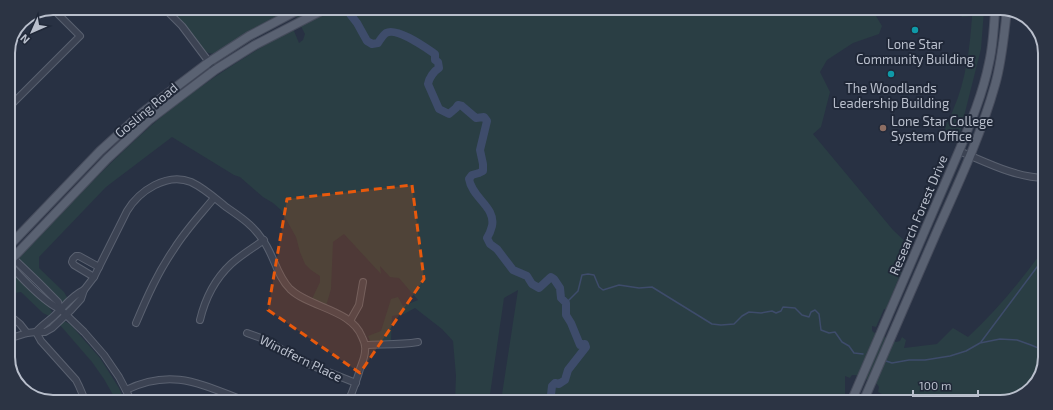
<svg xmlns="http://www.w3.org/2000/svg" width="1053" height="410" viewBox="0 0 1053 410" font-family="'Exo 2',sans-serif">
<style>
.green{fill:#2a3e44}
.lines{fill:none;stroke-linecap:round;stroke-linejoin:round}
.stream{stroke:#3e4c6b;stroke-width:1.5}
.river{stroke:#3e4c6b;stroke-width:8}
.minor-casing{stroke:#5a6170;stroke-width:8}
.major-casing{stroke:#464c5c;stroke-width:10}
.minor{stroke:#3c4353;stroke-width:6}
.major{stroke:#5a6272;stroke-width:8}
.marked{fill:#e8590c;fill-opacity:0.2;stroke:#e8590c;stroke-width:3;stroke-dasharray:8 5;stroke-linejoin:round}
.culture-dot{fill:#0f9aa8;stroke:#202838;stroke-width:1.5}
.education-dot{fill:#8d6e63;stroke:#202838;stroke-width:1.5}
.labels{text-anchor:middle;stroke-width:4;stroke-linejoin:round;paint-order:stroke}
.poi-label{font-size:13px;fill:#b9bfcc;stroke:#202838}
.street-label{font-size:13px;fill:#b9bfcc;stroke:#202838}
.rim{fill:none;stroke:#b9bfcc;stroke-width:2}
</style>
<rect width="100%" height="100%" fill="#283143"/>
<g class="green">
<path d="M168,8L282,9L284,13L256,28L217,53C212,54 209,54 205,51L184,25Z"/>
<path d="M292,9L813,10L814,11L882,10L876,16L882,26L879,34L853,43L827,60L820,72L830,92L821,127L813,134L893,230L910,246V251L886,309H884L876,327L872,326V330L873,332L896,342L900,341L902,337L906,340L904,348L937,344L953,328L968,337C996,311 1021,281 1043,250V372L1027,393L1000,402H880L882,394L878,392L879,387L877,384L855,375H852L850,378L845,376V394L840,402L501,401L518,290L504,298L489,401H455L456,376L453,341L442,329L415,308L404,314L392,316L391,341H370L368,336L381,331L391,299L398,297L403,306L418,300L399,278L390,277L380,266L381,274L344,234L333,242L331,289L326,306L312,299L320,282V276L311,270L305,264L300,252L296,237L281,210L273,203L263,197L240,177L234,175L172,137L106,187L39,257V268L64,292L68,299L65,302H60L21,262L19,258L22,254C71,204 118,152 172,108C210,79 250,53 291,30L292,31H294L299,43L303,40L305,34Z"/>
<path d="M957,10H984L981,49L958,140L956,142L952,143L944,139C942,129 950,119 953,110C966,81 970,47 972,16L962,17Z"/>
<polygon points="8,277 16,277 49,307 52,312 49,316 43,313 21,292 8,294"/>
<polygon points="64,321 70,324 100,358 119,388 124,400 116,400 104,379 92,362 60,325"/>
</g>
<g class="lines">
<g class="stream">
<polyline points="566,303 578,291 582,275 588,274 594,275 599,287 603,290 619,285 639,288 652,287 712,324 721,325 734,324 742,316 749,312 761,313 772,311 776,313 781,311 783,307 795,308 802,315 809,317 811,312 815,310 819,314 821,330 829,333 835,332 842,342 849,346 854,353 863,354"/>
<polyline points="981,342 1043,259"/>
<polyline points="886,361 892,363 909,360 925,360 950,356 966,351 980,343 1000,339 1017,340 1031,345 1043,350"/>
</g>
<path class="river" d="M350,9V14L357,23L367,41L372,44L378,43C380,40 383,35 386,33C397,27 426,48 435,54V60L438,62L439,68C434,71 429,78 428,84L439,109L449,114L456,108L458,105L462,106L476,118L484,117L487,121L480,150L483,164V171L479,173L472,175L469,179C472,198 496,207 492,226C491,230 489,235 487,238L490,244L497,249L513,270L527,276L532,284L539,288L551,277L554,279L560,288L561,298L566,303V315L571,323L580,345L585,344L586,347L568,370L565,380L559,384L555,383L552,386L551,395L557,401"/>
<defs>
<g id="minor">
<polyline points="164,8 182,26 215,70"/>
<polyline points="8,108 80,36 52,8"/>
<path d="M959,151C986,162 1014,177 1044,178"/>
<polyline points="8,256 13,258 39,283 58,302 60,309"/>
<path d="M8,262C18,275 45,303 60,309L84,332L104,355L119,377L131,400"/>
<polyline points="94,277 74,265 72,262 73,259 76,256 79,256 99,267"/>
<path d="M200,320C205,299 215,279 231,264C241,255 253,248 264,240"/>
<polyline points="350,321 359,305 363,282"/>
<polyline points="8,323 10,320 14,319 20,324 27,333"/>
<path d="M136,323C147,297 158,272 174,249C185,231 201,214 214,198"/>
<polyline points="8,329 11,338"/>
<polyline points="36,332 41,341 76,380 79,386 85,400"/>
<path d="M36,332C41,326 47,322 53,317C63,308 71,296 84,290"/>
<polyline points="247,333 261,338 308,364 356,383"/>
<path d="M8,339L27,333L36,332H45L52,328L71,310L81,299L84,290L94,277L127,211C139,191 167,172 191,182C204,188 215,198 226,207C239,216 253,225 262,239C274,254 276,275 290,289C310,308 351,309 362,337C364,341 366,346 365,351C365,357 362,363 360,369C357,380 353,390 349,400"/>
<path d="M365,345C383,344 400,345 418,342"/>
<path d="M126,390C172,368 200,384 243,400"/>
</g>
<g id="major">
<polyline points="8,247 100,151 143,112 209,62 249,36 300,9"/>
<polyline points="8,263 107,159 149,120 215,70 255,45 325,9"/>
<path d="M851,402L959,151C971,122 983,93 989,63C993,46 994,28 995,10"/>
<path d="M863,402C888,344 913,287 938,229C959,182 981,135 995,85C1002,61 1004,35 1007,10"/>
</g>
</defs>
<use href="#minor" class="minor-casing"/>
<use href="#major" class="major-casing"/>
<use href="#minor" class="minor"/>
<use href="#major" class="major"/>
</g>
<path class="marked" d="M412,185L424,279L360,373L268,310L287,199Z"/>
<g class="culture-dot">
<circle cx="915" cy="30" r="4"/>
<circle cx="891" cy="74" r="4"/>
</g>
<circle class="education-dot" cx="883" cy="128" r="4"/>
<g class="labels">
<g class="poi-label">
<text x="915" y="49">Lone Star<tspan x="915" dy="15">Community Building</tspan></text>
<text x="891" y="93">The Woodlands<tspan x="891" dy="15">Leadership Building</tspan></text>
<text x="891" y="126" text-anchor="start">Lone Star College<tspan x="891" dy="15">System Office</tspan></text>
</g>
<g class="street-label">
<text transform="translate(146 110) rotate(-40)" y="5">Gosling Road</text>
<text transform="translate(918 215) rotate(-67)" y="5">Research Forest Drive</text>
<text transform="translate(301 358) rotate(26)" y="5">Windfern Place</text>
</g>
</g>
<path d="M0 0H1053V410H0ZM53 15H1000A38 38 0 0 1 1038 53V357A38 38 0 0 1 1000 395H53A38 38 0 0 1 15 357V53A38 38 0 0 1 53 15Z" fill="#2c3444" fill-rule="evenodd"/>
<path class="rim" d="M53 15H1000A38 38 0 0 1 1038 53V357A38 38 0 0 1 1000 395H53A38 38 0 0 1 15 357V53A38 38 0 0 1 53 15Z"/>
<g transform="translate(32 32) rotate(225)" stroke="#202838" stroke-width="3" paint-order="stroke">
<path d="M0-3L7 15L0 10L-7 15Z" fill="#b9bfcc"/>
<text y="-6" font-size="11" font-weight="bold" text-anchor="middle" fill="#b9bfcc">N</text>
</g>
<path d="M913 390v6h65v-6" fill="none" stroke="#b9bfcc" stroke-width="2"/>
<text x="919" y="390" font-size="12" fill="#b9bfcc" stroke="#202838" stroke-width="3" paint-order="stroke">100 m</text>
</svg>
